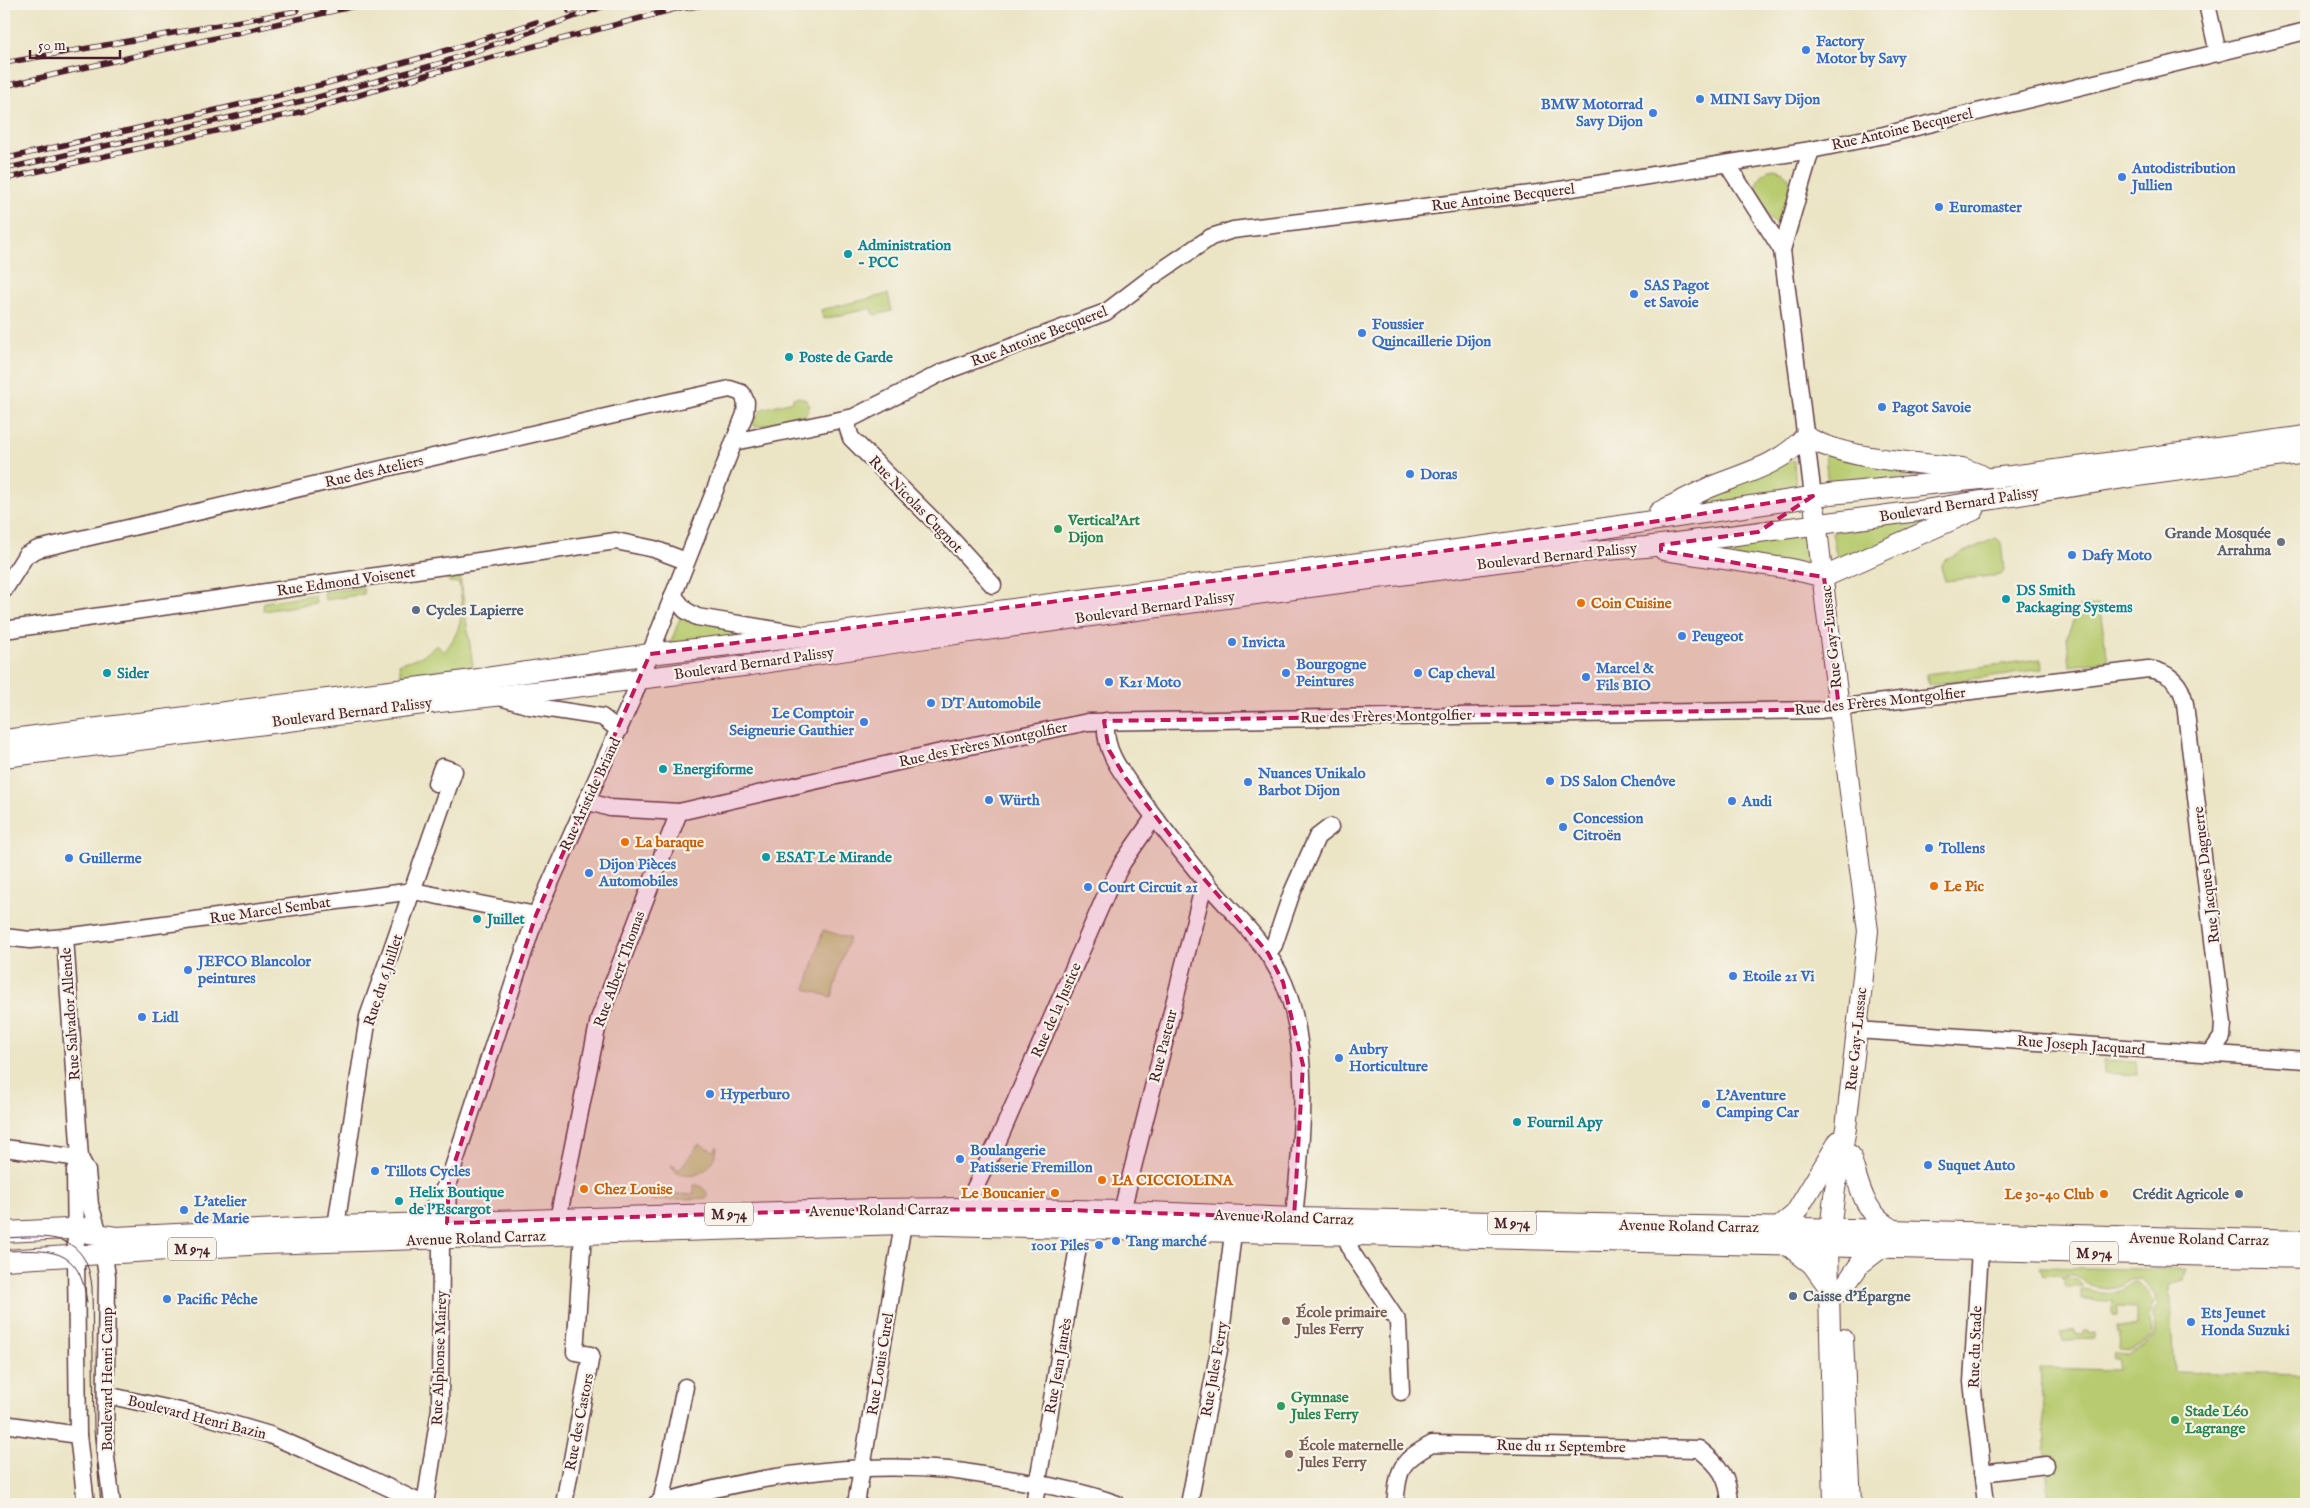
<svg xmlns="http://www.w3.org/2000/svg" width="2310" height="1508" viewBox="0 0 2310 1508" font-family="'IM FELL English',serif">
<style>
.green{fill:#b8cb6f;stroke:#81754d}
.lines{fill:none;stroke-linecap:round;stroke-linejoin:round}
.minor-casing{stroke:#623d42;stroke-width:19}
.major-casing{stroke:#623d42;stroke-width:22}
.minor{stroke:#fff;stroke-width:16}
.major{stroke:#fff;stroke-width:20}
.tram{stroke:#4a1f2b;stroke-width:1}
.rail-casing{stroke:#4a1f2b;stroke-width:5.5}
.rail{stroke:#f7f3e8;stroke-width:4;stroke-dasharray:11;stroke-linecap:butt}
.marked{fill:#c2185b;fill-opacity:0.2;stroke:#c2185b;stroke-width:4;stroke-dasharray:10 6;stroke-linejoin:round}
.shop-dot{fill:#3f7fe0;stroke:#f7f3e8;stroke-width:2}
.culture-dot{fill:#0f9aa8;stroke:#f7f3e8;stroke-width:2}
.leisure-dot{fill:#2e9e5b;stroke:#f7f3e8;stroke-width:2}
.worship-dot{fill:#6b7280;stroke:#f7f3e8;stroke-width:2}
.food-dot{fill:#e8710a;stroke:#f7f3e8;stroke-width:2}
.service-dot{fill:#5c6f8a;stroke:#f7f3e8;stroke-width:2}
.education-dot{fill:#8d6e63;stroke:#f7f3e8;stroke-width:2}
.labels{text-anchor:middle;stroke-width:4.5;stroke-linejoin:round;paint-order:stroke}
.shield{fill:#f7f3e8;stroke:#7e5f64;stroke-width:1}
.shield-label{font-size:14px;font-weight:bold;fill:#4a1f2b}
.shop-label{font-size:15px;font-weight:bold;fill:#366cbe;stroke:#f7f3e8;text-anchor:start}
.street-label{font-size:15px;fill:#4a1f2b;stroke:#f7f3e8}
.culture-label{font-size:15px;font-weight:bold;fill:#0d838f;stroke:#f7f3e8;text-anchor:start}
.leisure-label{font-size:15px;font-weight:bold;fill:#27864d;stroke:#f7f3e8;text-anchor:start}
.worship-label{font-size:15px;font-weight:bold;fill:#5b616d;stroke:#f7f3e8;text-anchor:end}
.food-label{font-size:15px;font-weight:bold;fill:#c56008;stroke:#f7f3e8;text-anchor:start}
.service-label{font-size:15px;font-weight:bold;fill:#4e5e75;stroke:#f7f3e8;text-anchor:start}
.education-label{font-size:15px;font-weight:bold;fill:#785e54;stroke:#f7f3e8;text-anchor:start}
</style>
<rect width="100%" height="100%" fill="#f7f3e8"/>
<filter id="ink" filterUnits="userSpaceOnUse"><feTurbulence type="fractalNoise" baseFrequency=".02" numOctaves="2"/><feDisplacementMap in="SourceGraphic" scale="10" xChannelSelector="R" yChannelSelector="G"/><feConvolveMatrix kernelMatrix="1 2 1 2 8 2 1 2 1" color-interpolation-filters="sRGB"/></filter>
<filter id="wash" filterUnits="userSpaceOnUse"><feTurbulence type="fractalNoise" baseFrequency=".0096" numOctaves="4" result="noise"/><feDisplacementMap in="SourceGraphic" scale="20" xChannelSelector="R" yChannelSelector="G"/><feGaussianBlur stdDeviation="1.12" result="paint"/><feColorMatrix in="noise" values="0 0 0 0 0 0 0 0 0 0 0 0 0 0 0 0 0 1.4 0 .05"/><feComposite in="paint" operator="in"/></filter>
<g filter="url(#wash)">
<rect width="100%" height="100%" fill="#ebe4c5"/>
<g class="green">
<path d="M1773,169C1796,172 1792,191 1786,208C1784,214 1783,222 1777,226C1762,212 1742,176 1773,169Z"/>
<polygon points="888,294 892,311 874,315 872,308 823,319 821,310"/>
<polygon points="798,397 805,399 810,406 804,417 755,427 753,421 762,409 793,401 793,398"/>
<polygon points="1825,453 1943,474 1828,486"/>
<polygon points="1794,460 1796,491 1676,509"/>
<polygon points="1951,514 1838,564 1832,532"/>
<polygon points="1802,535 1808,568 1692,550"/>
<polygon points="1996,538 2001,542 2004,571 2001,575 1945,581 1941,567 1945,560"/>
<path d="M459,570L473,666L401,675L399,664L422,656L437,645L444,652C463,629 464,611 459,583L449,582L446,574Z"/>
<polygon points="363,587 364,594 325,600 324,592"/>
<polygon points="314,594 315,603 263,611 264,602"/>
<polygon points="2099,605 2108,661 2070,666 2067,637 2079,607"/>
<polygon points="681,615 758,634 670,645"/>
<polygon points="2041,659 2042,669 1929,685 1926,674"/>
<polygon points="823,930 849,938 831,997 806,989"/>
<polygon points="2104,1060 2136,1062 2137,1075 2104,1073"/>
<path d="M699,1144L714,1151L717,1146C717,1166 697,1182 677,1173L671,1165L679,1170Z"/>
<path d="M694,1185C701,1184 706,1190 708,1196L706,1198L653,1201L650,1199L649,1196L661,1186L663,1195L694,1194Z"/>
<polygon points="2040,1267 2186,1270 2184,1280 2169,1284 2174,1372 2306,1375 2306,1504 2049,1504 2040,1368 2118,1370 2119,1358 2112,1358 2113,1353 2128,1354 2155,1339 2156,1330 2153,1314 2158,1305 2155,1293 2142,1279 2130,1280 2121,1286 2106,1288 2091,1286 2074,1274 2043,1276"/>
<polygon points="2067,1276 2077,1279 2084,1287 2066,1287 2064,1280 2061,1277"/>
<path d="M2136,1282L2146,1289L2154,1302L2149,1315L2153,1338L2130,1350L2119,1349L2120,1332H2117V1326H2136V1308L2118,1307V1316H2113V1301L2081,1300V1290C2093,1291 2111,1295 2122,1290C2128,1287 2129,1283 2136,1282Z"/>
<polygon points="2074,1329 2077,1335 2083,1335 2083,1331 2088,1331 2088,1334 2094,1333 2094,1339 2064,1340 2061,1333"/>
</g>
</g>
<g filter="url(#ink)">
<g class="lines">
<defs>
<g id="minor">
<polyline points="2207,4 2218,53"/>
<polyline points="1811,150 1782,250 1813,496"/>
<polyline points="1727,164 1782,250"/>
<polyline points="845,420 851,438 944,531 993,585"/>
<polyline points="734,442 854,417 943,372 1106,312 1152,277 1211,237 1233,230 1547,192 1811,150 1884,135 2306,31"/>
<polyline points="4,590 26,555 38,549 670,402 730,389 742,393 746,402 745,414 633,697 536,915 449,1180 424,1223"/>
<polyline points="673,595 685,610 697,617 800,634"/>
<polyline points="4,630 616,541 654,549 686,561"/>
<polyline points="500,697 530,706 602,717 619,730"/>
<path d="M1106,721C1103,752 1123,774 1140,798C1161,826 1183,854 1205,881C1232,913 1267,943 1284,983C1313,1053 1301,1143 1294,1218"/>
<path d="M586,801L610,808L679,812L950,750L1088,722L1820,710L2148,669C2169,672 2181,682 2185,704L2223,1024L2222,1037L2211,1053"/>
<polyline points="4,937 30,940 65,937 413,891 536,915"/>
<polyline points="65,937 80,1158 87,1171 90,1205 102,1243 107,1276 105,1450 112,1504"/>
<polyline points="1268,953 1274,945 1291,895 1317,837 1330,827"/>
<polyline points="1856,1030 2306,1060"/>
<polyline points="4,1148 80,1158"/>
<polyline points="80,1158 75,1170 78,1435 86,1504"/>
<polyline points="965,1208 998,1141 1107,892 1123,862 1150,823 1156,819"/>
<polyline points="1122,1211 1205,880"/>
<polyline points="558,1219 599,1019 679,812"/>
<polyline points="447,1223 448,1183"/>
<polyline points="336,1226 368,1017 454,771 442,767 436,783"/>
<polyline points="1345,1234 1352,1253 1398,1322 1401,1392"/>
<polyline points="1980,1250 1972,1382 1986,1504"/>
<polyline points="106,1395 208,1417 270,1435 364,1476 423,1504"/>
<polyline points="4,1424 78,1435"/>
<polyline points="1982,1473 2046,1465"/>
<polyline points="661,1503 685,1387"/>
<polyline points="425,1504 440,1409 441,1240"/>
<polyline points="564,1504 591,1355 575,1352 583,1234"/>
<path d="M656,1504C750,1477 851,1461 949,1470C967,1472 985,1476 1002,1478C1041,1484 1080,1490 1117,1504"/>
<polyline points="856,1504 903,1224"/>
<polyline points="1034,1504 1078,1247 1077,1228"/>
<polyline points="1189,1504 1219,1350 1233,1233"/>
<path d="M1395,1504C1399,1468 1399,1462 1432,1444L1699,1449C1719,1465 1729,1477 1730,1504"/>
</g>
<g id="major">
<polyline points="1815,511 1826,607 1868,931 1846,1128 1835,1189 1828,1247 1834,1504"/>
<path d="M1659,512C1675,504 1691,496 1708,488C1741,474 1782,465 1805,436C1845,460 1915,462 1962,468L1981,475"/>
<polyline points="1664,550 1791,569 1824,577 1974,510"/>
<polyline points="4,740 437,685 650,654 810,636 1486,546 1830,494 2011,476 2306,436"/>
<polyline points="4,757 439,702 542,691 751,665 919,639 1565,553 1646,547 1918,511 2137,476 2306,453"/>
<path d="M1850,1155C1860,1188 1863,1214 1896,1231"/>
<polyline points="1778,1228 1795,1214 1839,1141"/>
<polyline points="76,1231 116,1237 336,1226 872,1209 965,1208 1122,1211 1294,1218 1850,1229 2306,1241"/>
<polyline points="4,1232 89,1228"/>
<polyline points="1789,1246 1812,1264 1828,1286"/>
<polyline points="4,1260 264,1244 903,1224 2306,1258"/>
<polyline points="1841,1291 1860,1264 1881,1248"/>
<polyline points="1843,1339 1851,1504"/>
</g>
</defs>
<use href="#minor" class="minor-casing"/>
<use href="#major" class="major-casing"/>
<use href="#minor" class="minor"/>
<use href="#major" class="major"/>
<g class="tram">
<path d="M4,1238C48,1236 86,1231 92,1287L94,1430L101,1504"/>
<path d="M4,1251C51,1250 80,1246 87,1303"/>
</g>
<defs>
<g id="rail">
<polyline points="687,8 707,4"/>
<polyline points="569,11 588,4"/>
<polyline points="4,63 297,11"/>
<polyline points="4,86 364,4"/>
<path d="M4,159C182,117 363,81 536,22"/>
<polyline points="4,169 311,99 438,64 611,4"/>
<polyline points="4,179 313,109 436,72 694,4"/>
</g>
</defs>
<use href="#rail" class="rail-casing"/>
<use href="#rail" class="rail"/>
</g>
</g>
<path class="marked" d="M1813,496L1758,532L1661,545V551L1824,577L1839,709L1104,721L1109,750L1125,777L1205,880L1268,953L1283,982L1303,1065L1294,1218L1069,1210L872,1209L447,1223L449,1180L536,915L650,654L1589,532Z"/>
<g class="shop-dot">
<circle cx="1806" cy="50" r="5"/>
<circle cx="1700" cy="99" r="5"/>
<circle cx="1653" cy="113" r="5"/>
<circle cx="2122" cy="177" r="5"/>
<circle cx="1939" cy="207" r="5"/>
<circle cx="1634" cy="294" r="5"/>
<circle cx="1362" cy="333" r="5"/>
<circle cx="1882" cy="407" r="5"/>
<circle cx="1410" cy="474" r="5"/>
<circle cx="2072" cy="555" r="5"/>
<circle cx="1682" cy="636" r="5"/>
<circle cx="1232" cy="642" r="5"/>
<circle cx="1286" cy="673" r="5"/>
<circle cx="1418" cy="673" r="5"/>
<circle cx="1586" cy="677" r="5"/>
<circle cx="1109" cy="682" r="5"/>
<circle cx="931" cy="703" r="5"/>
<circle cx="864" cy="722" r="5"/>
<circle cx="1550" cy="781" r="5"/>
<circle cx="1248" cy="782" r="5"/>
<circle cx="989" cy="800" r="5"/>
<circle cx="1732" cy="801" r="5"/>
<circle cx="1563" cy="827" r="5"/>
<circle cx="1929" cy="848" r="5"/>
<circle cx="69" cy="858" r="5"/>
<circle cx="589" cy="873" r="5"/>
<circle cx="1088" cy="887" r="5"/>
<circle cx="188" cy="970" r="5"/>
<circle cx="1733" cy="976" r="5"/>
<circle cx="142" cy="1017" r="5"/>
<circle cx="1339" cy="1058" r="5"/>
<circle cx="710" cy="1094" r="5"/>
<circle cx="1706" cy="1104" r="5"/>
<circle cx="960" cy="1159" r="5"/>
<circle cx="1928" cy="1165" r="5"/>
<circle cx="375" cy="1171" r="5"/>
<circle cx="184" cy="1210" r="5"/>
<circle cx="1116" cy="1241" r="5"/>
<circle cx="1099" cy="1245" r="5"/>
<circle cx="167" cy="1299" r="5"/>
<circle cx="2191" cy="1322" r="5"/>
</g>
<g class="culture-dot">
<circle cx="848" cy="254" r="5"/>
<circle cx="789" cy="357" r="5"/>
<circle cx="2006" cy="599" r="5"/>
<circle cx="107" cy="673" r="5"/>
<circle cx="663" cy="769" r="5"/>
<circle cx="766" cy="857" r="5"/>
<circle cx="477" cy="919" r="5"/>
<circle cx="1517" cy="1122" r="5"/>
<circle cx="399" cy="1201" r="5"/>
</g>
<g class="leisure-dot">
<circle cx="1058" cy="529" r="5"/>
<circle cx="1281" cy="1406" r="5"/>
<circle cx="2175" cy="1420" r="5"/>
</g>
<circle class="worship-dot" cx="2281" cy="542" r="5"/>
<g class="food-dot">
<circle cx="1581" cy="603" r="5"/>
<circle cx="625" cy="842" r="5"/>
<circle cx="1934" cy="886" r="5"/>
<circle cx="1102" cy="1180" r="5"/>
<circle cx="584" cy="1189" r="5"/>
<circle cx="1055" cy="1193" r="5"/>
<circle cx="2104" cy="1194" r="5"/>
</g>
<g class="service-dot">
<circle cx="416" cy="610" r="5"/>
<circle cx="2239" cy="1194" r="5"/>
<circle cx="1793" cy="1296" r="5"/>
</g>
<g class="education-dot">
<circle cx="1286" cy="1321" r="5"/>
<circle cx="1289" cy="1454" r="5"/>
</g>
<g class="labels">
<g class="shield">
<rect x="705" y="1202.5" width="48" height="23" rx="4"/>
<rect x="1488" y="1211.5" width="48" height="23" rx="4"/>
<rect x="168" y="1237.5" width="48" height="23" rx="4"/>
<rect x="2070" y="1241.5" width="48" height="23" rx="4"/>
</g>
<g class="shield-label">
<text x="729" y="1219">M 974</text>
<text x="1512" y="1228">M 974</text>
<text x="192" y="1254">M 974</text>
<text x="2094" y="1258">M 974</text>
</g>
<g class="shop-label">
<text x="1816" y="46">Factory<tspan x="1816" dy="17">Motor by Savy</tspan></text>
<text x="1710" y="104">MINI Savy Dijon</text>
<text x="1643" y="109" text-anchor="end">BMW Motorrad<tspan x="1643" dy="17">Savy Dijon</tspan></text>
<text x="2132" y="173">Autodistribution<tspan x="2132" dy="17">Jullien</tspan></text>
<text x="1949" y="212">Euromaster</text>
<text x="1644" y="290">SAS Pagot<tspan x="1644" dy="17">et Savoie</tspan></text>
<text x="1372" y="329">Foussier<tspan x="1372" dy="17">Quincaillerie Dijon</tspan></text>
<text x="1892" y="412">Pagot Savoie</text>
<text x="1420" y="479">Doras</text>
<text x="2082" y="560">Dafy Moto</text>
<text x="1692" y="641">Peugeot</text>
<text x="1242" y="647">Invicta</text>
<text x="1296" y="669">Bourgogne<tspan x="1296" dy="17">Peintures</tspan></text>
<text x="1596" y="673">Marcel &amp;<tspan x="1596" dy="17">Fils BIO</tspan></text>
<text x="1428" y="678">Cap cheval</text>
<text x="1119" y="687">K21 Moto</text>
<text x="941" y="708">DT Automobile</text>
<text x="854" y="718" text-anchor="end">Le Comptoir<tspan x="854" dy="17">Seigneurie Gauthier</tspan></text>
<text x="1258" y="778">Nuances Unikalo<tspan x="1258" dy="17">Barbot Dijon</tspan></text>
<text x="1560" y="786">DS Salon Chenôve</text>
<text x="999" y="805">Würth</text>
<text x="1742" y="806">Audi</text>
<text x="1573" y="823">Concession<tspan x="1573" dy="17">Citroën</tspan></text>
<text x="1939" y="853">Tollens</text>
<text x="79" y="863">Guillerme</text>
<text x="599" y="869">Dijon Pièces<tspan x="599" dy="17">Automobiles</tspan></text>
<text x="1098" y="892">Court Circuit 21</text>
<text x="198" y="966">JEFCO Blancolor<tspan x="198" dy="17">peintures</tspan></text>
<text x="1743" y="981">Etoile 21 Vi</text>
<text x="152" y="1022">Lidl</text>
<text x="1349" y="1054">Aubry<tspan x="1349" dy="17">Horticulture</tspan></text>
<text x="720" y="1099">Hyperburo</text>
<text x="1716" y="1100">L'Aventure<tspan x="1716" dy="17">Camping Car</tspan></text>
<text x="970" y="1155">Boulangerie<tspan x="970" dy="17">Patisserie Fremillon</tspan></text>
<text x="1938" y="1170">Suquet Auto</text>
<text x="385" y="1176">Tillots Cycles</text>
<text x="194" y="1206">L'atelier<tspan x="194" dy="17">de Marie</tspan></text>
<text x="1126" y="1246">Tang marché</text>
<text x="1089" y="1250" text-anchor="end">1001 Piles</text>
<text x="177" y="1304">Pacific Pêche</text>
<text x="2201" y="1318">Ets Jeunet<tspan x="2201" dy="17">Honda Suzuki</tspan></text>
</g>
<g class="street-label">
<text transform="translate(1902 129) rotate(-13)" y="5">Rue Antoine Becquerel</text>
<text transform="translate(1503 197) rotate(-7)" y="5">Rue Antoine Becquerel</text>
<text transform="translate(1039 336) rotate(-21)" y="5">Rue Antoine Becquerel</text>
<text transform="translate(374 471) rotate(-13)" y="5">Rue des Ateliers</text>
<text transform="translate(916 504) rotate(46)" y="5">Rue Nicolas Cugnot</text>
<text transform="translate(1959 504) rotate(-9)" y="5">Boulevard Bernard Palissy</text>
<text transform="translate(1557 556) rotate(-6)" y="5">Boulevard Bernard Palissy</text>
<text transform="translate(346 581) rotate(-8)" y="5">Rue Edmond Voisenet</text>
<text transform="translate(1155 607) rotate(-8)" y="5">Boulevard Bernard Palissy</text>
<text transform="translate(1831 637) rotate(-96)" y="5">Rue Gay-Lussac</text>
<text transform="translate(754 663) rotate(-8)" y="5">Boulevard Bernard Palissy</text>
<text transform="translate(1880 701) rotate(-6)" y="5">Rue des Frères Montgolfier</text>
<text transform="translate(352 712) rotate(-7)" y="5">Boulevard Bernard Palissy</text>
<text transform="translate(1386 716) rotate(-1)" y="5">Rue des Frères Montgolfier</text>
<text transform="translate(983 744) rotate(-12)" y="5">Rue des Frères Montgolfier</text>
<text transform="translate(590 794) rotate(-65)" y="5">Rue Aristide Briand</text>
<text transform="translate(2206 875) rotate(-97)" y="5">Rue Jacques Daguerre</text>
<text transform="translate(270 910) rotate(-8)" y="5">Rue Marcel Sembat</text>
<text transform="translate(619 969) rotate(-70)" y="5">Rue Albert Thomas</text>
<text transform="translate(383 980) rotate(-72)" y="5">Rue du 6 Juillet</text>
<text transform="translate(1056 1010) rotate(-66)" y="5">Rue de la Justice</text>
<text transform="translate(70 1014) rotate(-94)" y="5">Rue Salvador Allende</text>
<text transform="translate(1856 1039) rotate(-84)" y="5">Rue Gay-Lussac</text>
<text transform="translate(2081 1045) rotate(4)" y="5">Rue Joseph Jacquard</text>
<text transform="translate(1163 1046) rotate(-76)" y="5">Rue Pasteur</text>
<text transform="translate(879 1210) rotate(-1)" y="5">Avenue Roland Carraz</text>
<text transform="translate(1284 1217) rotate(2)" y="5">Avenue Roland Carraz</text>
<text transform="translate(1689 1226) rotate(1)" y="5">Avenue Roland Carraz</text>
<text transform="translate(476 1238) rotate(-2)" y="5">Avenue Roland Carraz</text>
<text transform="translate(2199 1239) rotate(1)" y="5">Avenue Roland Carraz</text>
<text transform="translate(1975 1347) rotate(-88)" y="5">Rue du Stade</text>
<text transform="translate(439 1358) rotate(-88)" y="5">Rue Alphonse Mairey</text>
<text transform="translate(880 1364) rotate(-81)" y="5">Rue Louis Curel</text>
<text transform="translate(1058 1366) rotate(-80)" y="5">Rue Jean Jaurès</text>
<text transform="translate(1214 1369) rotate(-80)" y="5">Rue Jules Ferry</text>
<text transform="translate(107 1379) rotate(-90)" y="5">Boulevard Henri Camp</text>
<text transform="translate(197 1417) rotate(14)" y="5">Boulevard Henri Bazin</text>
<text transform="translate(579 1422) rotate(-79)" y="5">Rue des Castors</text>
<text transform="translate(1561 1446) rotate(1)" y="5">Rue du 11 Septembre</text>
</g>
<g class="culture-label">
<text x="858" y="250">Administration<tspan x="858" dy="17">- PCC</tspan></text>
<text x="799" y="362">Poste de Garde</text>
<text x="2016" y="595">DS Smith<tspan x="2016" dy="17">Packaging Systems</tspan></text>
<text x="117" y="678">Sider</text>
<text x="673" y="774">Energiforme</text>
<text x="776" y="862">ESAT Le Mirande</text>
<text x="487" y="924">Juillet</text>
<text x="1527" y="1127">Fournil Apy</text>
<text x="409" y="1197">Helix Boutique<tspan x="409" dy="17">de l'Escargot</tspan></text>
</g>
<g class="leisure-label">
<text x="1068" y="525">Vertical'Art<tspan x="1068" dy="17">Dijon</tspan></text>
<text x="1291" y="1402">Gymnase<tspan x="1291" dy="17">Jules Ferry</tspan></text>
<text x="2185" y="1416">Stade Léo<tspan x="2185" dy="17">Lagrange</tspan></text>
</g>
<g class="worship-label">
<text x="2271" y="538">Grande Mosquée<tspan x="2271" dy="17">Arrahma</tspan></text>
</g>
<g class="food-label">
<text x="1591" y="608">Coin Cuisine</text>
<text x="635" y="847">La baraque</text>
<text x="1944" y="891">Le Pic</text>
<text x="1112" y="1185">LA CICCIOLINA</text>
<text x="594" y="1194">Chez Louise</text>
<text x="1045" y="1198" text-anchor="end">Le Boucanier</text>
<text x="2094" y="1199" text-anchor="end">Le 30-40 Club</text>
</g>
<g class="service-label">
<text x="426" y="615">Cycles Lapierre</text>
<text x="2229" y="1199" text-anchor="end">Crédit Agricole</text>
<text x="1803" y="1301">Caisse d'Épargne</text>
</g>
<g class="education-label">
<text x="1296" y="1317">École primaire<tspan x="1296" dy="17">Jules Ferry</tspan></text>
<text x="1299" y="1450">École maternelle<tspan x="1299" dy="17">Jules Ferry</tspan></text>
</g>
</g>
<rect width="2310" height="1508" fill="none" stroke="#f7f3e8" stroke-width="20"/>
<path d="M30 50v8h90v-8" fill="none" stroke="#4a1f2b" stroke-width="2.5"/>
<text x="38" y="50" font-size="15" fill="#4a1f2b" stroke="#f7f3e8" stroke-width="4" paint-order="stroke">50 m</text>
</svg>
